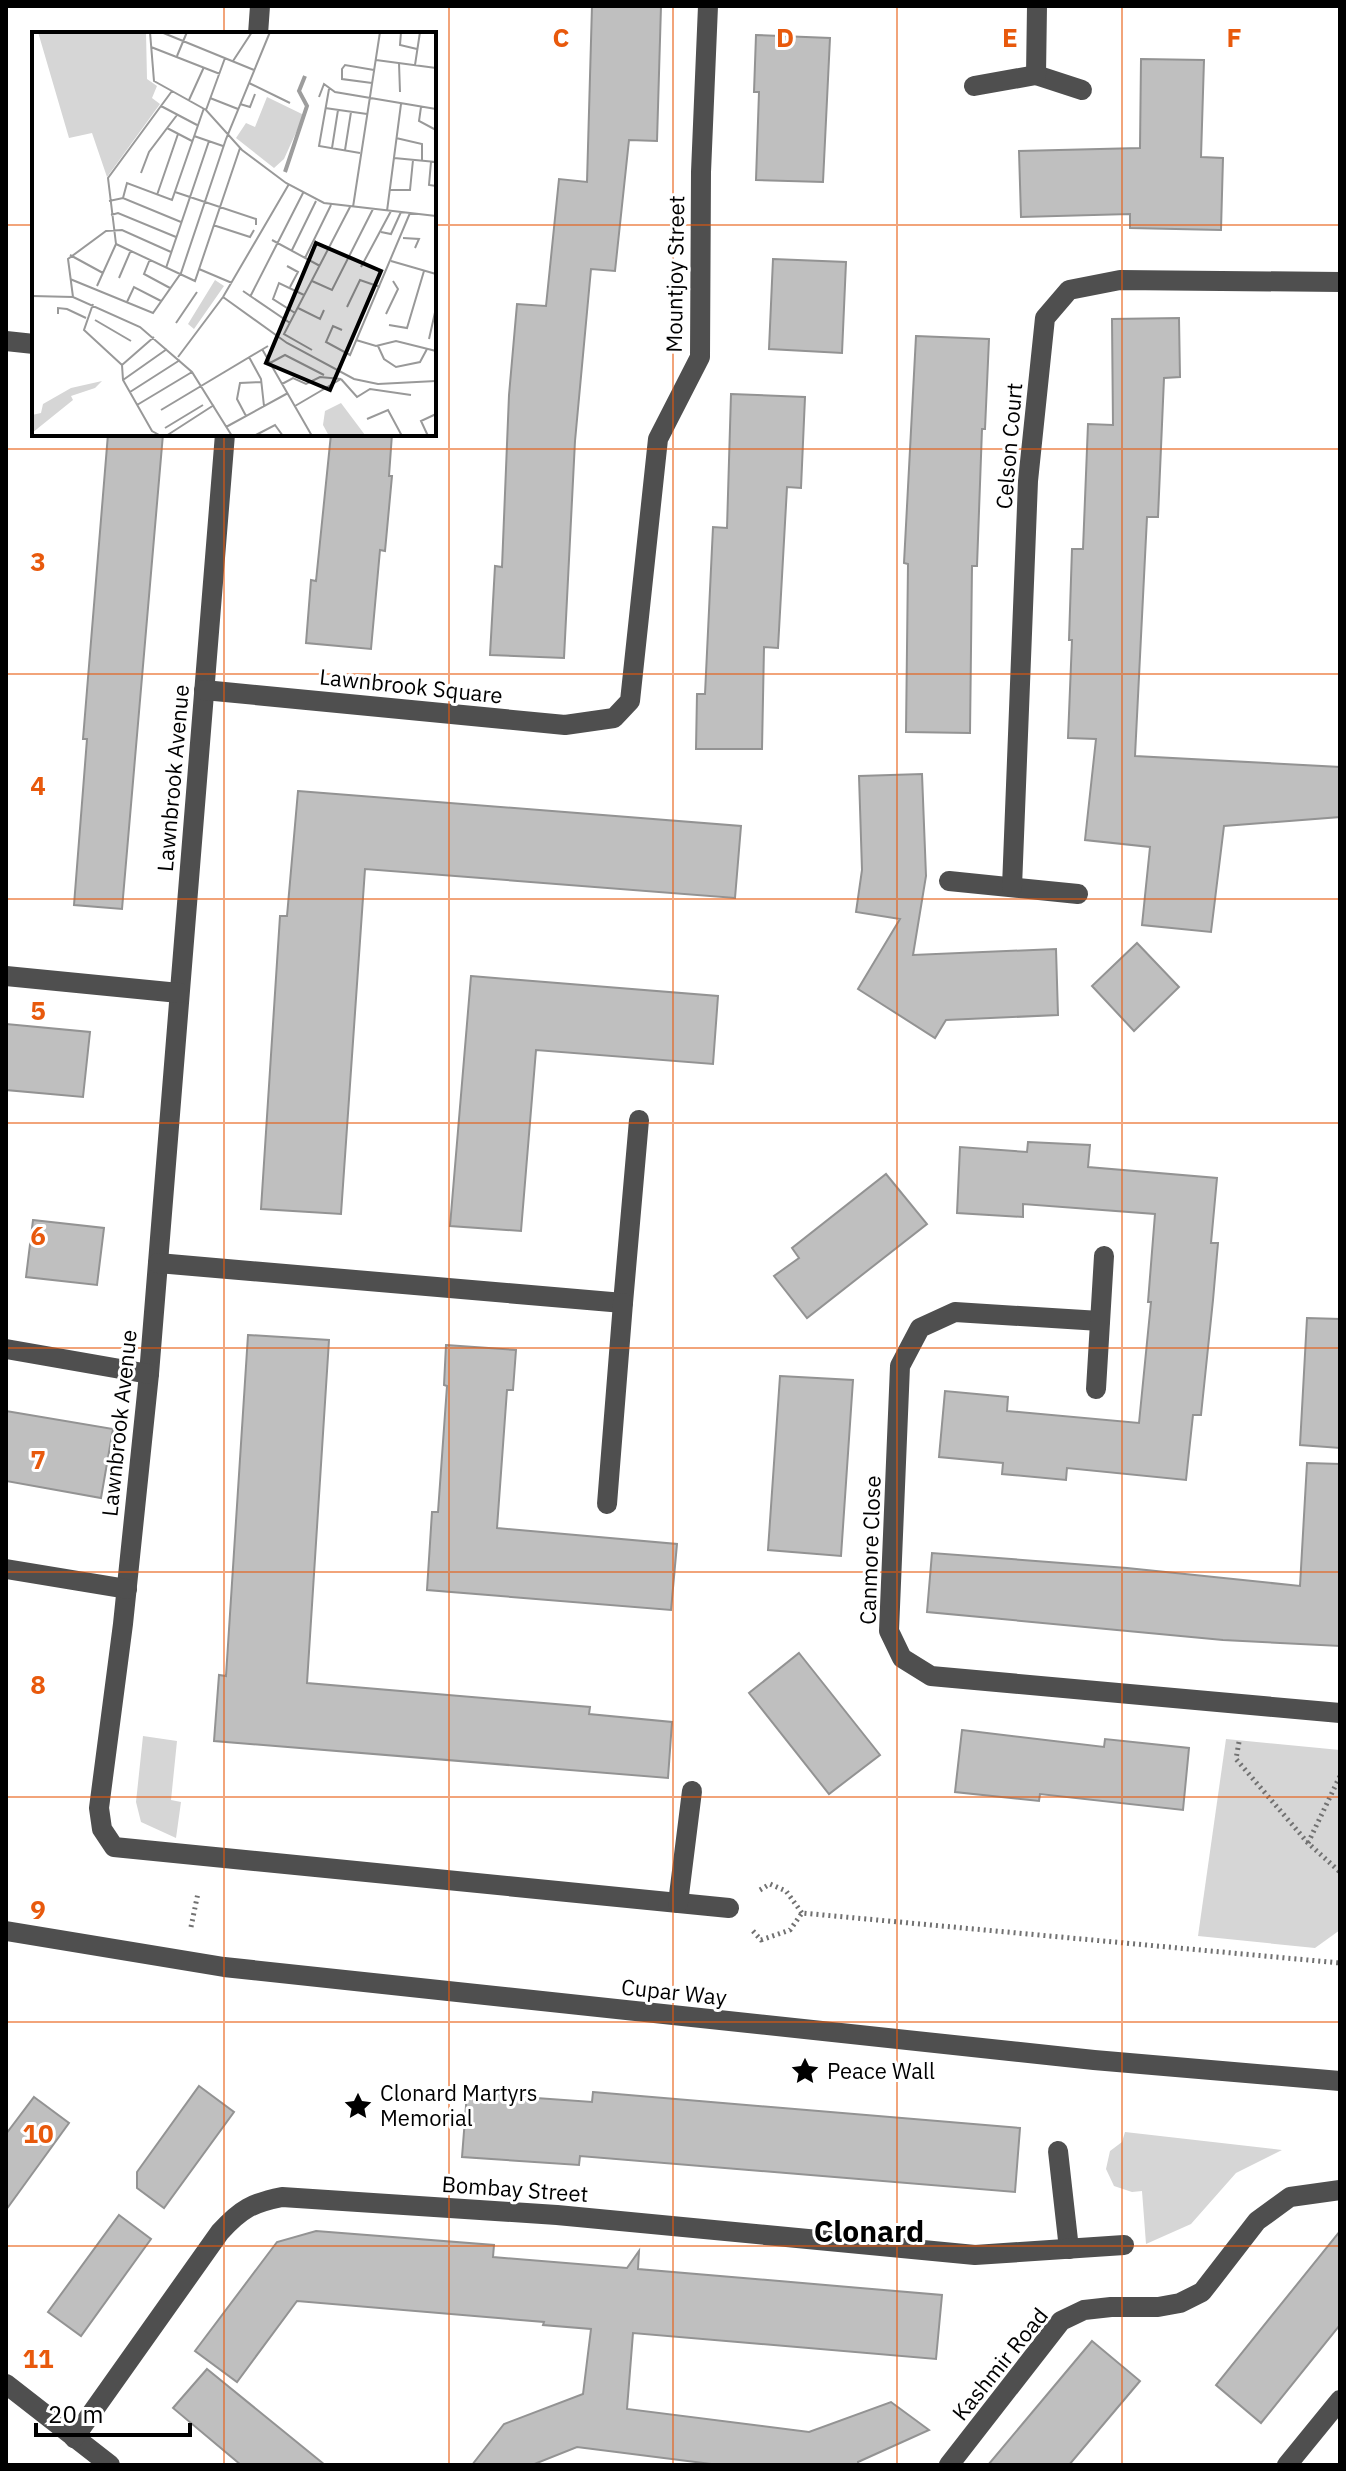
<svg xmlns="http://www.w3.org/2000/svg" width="1346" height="2471" viewBox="0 0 1346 2471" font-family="'IBM Plex Sans',sans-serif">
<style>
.green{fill:#d6d6d6}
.building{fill:#bfbfbf;stroke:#939393;stroke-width:2}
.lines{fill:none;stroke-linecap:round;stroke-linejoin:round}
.path{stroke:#717171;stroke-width:5;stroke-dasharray:2 4;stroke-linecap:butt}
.minor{stroke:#4f4f4f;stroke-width:20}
.grid{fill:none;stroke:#e8590c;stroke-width:2;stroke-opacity:0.55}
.labels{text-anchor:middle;stroke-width:6;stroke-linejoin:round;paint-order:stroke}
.street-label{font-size:22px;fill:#000;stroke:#fff}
.poi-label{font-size:22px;fill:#000;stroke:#fff;text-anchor:start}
.district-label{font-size:30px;font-weight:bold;fill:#000;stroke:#fff}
.inset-river{fill:none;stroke:#9d9d9d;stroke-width:4}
.inset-road{fill:none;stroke:#999;stroke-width:2}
.view{fill:#000;fill-opacity:0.15;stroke:#000;stroke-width:4}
.inset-edge{fill:none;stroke:#000;stroke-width:4}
.grid-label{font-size:26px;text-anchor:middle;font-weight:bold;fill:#e8590c;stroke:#fff;stroke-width:6;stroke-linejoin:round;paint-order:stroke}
</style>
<rect width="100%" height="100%" fill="#fff"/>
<g class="green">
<polygon points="143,1736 177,1741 171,1800 181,1802 176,1838 141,1822 136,1802"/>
<polygon points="1226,1739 1340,1750 1340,1930 1315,1948 1198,1936"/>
<polygon points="1125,2132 1282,2150 1236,2173 1191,2224 1146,2244 1142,2191 1132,2192 1114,2186 1106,2169 1110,2151 1122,2142"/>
</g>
<g class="building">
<polygon points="592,6 661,6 657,141 629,140 615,271 591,269 575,441 564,658 490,655 495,566 502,567 509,395 517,304 546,306 559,179 587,182"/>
<polygon points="756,35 830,38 823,182 756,180 759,92 754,92"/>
<polygon points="1141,59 1204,60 1201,157 1223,158 1221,230 1130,228 1130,214 1021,217 1019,151 1140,148"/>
<polygon points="773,259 846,262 842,353 769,349"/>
<polygon points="1179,318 1180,377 1164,378 1158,517 1147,517 1135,756 1340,767 1340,817 1224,826 1211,932 1142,925 1150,847 1085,840 1096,739 1068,738 1072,640 1069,640 1072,549 1083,549 1088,424 1113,425 1112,319"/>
<polygon points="916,336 989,339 985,429 982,429 977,566 972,566 970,733 906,732 908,564 904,563"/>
<polygon points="731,394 805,397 801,488 787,487 778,648 764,647 762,749 696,749 697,694 705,694 713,527 727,528"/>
<polygon points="108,434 163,434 122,909 74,905 87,739 83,739"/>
<polygon points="331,434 392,434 389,476 392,476 385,551 380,550 371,649 306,643 311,580 316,581"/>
<polygon points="922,774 926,876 913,955 1056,949 1058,1015 946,1020 935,1038 858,989 900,919 856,912 862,870 859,776"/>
<polygon points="298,791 741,826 735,898 365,869 341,1214 261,1209 280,916 287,916"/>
<polygon points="1137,943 1179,987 1134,1031 1092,986"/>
<polygon points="471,976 718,996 713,1064 536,1050 521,1231 450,1226"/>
<polygon points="6,1024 90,1032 83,1097 6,1090"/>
<polygon points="1028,1142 1090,1145 1088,1167 1217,1178 1211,1243 1218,1243 1213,1300 1201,1415 1193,1415 1186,1480 1067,1468 1066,1480 1002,1474 1003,1463 939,1457 945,1391 1008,1397 1007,1411 1139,1423 1151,1302 1148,1302 1155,1214 1023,1204 1023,1217 957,1213 960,1147 1027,1152"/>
<polygon points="886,1174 927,1224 807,1318 774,1276 799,1258 792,1248"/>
<polygon points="33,1220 104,1228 97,1285 26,1277"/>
<polygon points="1307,1318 1340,1319 1340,1448 1300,1445"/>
<polygon points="248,1335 329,1340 307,1683 590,1707 589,1714 672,1722 668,1778 214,1741 219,1675 226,1676"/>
<polygon points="446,1345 516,1350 513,1390 507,1390 497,1528 677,1544 671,1610 427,1590 432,1512 438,1512 447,1386 444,1385"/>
<polygon points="780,1376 853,1380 841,1556 768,1550"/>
<polygon points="6,1411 113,1429 101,1498 6,1481"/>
<polygon points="1307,1463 1340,1464 1340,1646 1223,1640 927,1612 932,1553 1127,1568 1300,1586"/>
<polygon points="799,1653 880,1755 829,1794 749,1693"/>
<polygon points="962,1730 1104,1747 1105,1739 1189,1748 1183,1810 1040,1794 1039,1801 955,1792"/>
<polygon points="199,2086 234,2112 164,2208 137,2188 137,2172"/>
<polygon points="593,2092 1020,2128 1015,2192 580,2156 579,2165 462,2157 467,2093 592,2102"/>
<polygon points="34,2097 69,2123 6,2210 6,2134"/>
<polygon points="119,2215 151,2239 81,2336 48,2312"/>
<polygon points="316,2231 494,2245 493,2257 627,2268 639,2251 638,2269 942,2295 936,2359 633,2333 627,2409 809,2432 891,2402 929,2430 858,2462 858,2465 719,2465 577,2447 532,2465 472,2465 504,2424 583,2394 591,2329 543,2325 544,2322 297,2301 237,2382 195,2351 277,2242"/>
<polygon points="1340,2231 1340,2325 1261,2423 1216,2385"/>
<polygon points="1092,2341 1140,2381 1069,2465 988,2465"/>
<polygon points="207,2369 325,2465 241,2465 173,2408"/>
</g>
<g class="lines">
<g class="path">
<polyline points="1239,1742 1236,1759 1308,1843 1340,1872"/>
<polyline points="1308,1843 1340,1776"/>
<polyline points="760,1890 770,1884 786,1891 802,1913"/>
<polyline points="191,1927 198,1893"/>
<polyline points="753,1931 761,1940 790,1930 802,1913 1340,1963"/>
</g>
<g class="minor">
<polyline points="258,34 260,6"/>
<polyline points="1036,75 1082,90"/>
<polyline points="974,86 1036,75 1037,6"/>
<polyline points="6,341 34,344"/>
<polyline points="225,434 149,1374 123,1624 99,1808 102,1829 114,1847 729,1908"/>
<polyline points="204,690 565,725 614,718 630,701 658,439 700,357 701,172 708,6"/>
<polyline points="949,881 1078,894"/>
<polyline points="1012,887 1028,481 1045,318 1069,290 1120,280 1340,282"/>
<polyline points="6,976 179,993"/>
<polyline points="158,1263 623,1303 639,1120"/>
<polyline points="1100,1321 955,1312 920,1328 900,1366 889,1631 902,1658 931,1676 1340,1713"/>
<polyline points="6,1349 149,1374"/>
<polyline points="1096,1389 1104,1256"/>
<polyline points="607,1504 623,1303"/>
<polyline points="6,1569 127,1589"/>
<polyline points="678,1903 692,1791"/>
<polyline points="6,1931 224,1967 1094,2060 1340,2081"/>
<polyline points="1058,2151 1069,2249"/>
<polyline points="6,2384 110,2465"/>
<path d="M74,2438L220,2232C241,2209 252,2203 282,2197L557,2215L975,2255L1124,2245"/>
<polyline points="949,2465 1061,2321 1084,2310 1111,2307 1158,2307 1180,2303 1202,2292 1257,2221 1290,2197 1340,2190"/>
<polyline points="1287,2465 1340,2400"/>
</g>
</g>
<path class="grid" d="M224,6V34M449,6V2465M673,6V2465M897,6V2465M1122,6V2465M6,225H34M434,225H1340M224,434V2465M6,449H1340M6,674H1340M6,899H1340M6,1123H1340M6,1348H1340M6,1572H1340M6,1797H1340M6,2022H1340M6,2246H1340"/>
<defs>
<symbol id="sight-bare" viewBox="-9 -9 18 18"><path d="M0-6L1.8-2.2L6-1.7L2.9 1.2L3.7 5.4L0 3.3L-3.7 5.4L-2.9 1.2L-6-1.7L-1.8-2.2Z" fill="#000" stroke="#fff" stroke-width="2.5" paint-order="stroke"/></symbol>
</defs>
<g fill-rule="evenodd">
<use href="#sight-bare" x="785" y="2051" width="40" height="40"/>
<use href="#sight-bare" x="338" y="2086" width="40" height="40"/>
</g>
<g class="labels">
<g class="street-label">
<text transform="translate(675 274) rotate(-89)" y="8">Mountjoy Street</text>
<text transform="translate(1009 446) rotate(-85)" y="8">Celson Court</text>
<text transform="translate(411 686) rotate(6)" y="8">Lawnbrook Square</text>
<text transform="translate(173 778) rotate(-85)" y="8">Lawnbrook Avenue</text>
<text transform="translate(119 1423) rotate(-84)" y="8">Lawnbrook Avenue</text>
<text transform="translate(870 1550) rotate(-88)" y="8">Canmore Close</text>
<text transform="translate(674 1992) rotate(6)" y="8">Cupar Way</text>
<text transform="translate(515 2189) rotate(4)" y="8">Bombay Street</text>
<text transform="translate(1000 2364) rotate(-51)" y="8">Kashmir Road</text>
</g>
<g class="poi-label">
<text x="827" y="2079">Peace Wall</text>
<text x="380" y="2101">Clonard Martyrs<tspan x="380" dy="25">Memorial</tspan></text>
</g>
<g class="district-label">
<text x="869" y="2242">Clonard</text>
</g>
</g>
<g transform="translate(32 32)">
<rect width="404" height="404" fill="#fff"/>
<path d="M6,0H114L115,47L125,54L120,66L128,72L75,145L60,101L37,106ZM235,65L272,83L252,127L242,136L204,106L214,91L223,95ZM183,248L192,254L162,297L156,292ZM70,349L63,356L39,364L41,368L0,401V383L9,381L11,372L39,356ZM309,371L333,403L331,404H297L291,393L293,379Z" fill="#d6d6d6"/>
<path class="inset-river" d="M253,140L275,74L267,59L273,44"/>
<path class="inset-road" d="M118,0L122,49L174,78L210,118L254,151L292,171L404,184M129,0L222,38M369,0L368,13L385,17M119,15L188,42M145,24L155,0M344,28L404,36M201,29L220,0M367,31L368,60M383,33L388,0M217,51L258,71M340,51L310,47V37L313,33L342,38M297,57L287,114L328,121M287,65L292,52L303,60L404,77M178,66L206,77M157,68L172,35M208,72L218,75L223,62M129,74L165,93M389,75L387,89L404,98M293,76L335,82M174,78L193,26M135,96L160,109M162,104L191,114M364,106L390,112V129M300,116L306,78M313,118L319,80M362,126L404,130M399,130L397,153L404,154M109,141L117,120L145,83M358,158H378L381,128M143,160L224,187V193M125,163L146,102M91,166L95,151L140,168L172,76M77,169L91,166L149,190M321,175L348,0M355,179L369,72M79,183L86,181L144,205M181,193L218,205L222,198M349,200L359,202L369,180M371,206L387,207L383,216M240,208L288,234M84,212L163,249L208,116M260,218L284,169M38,223L71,241M273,226L299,173M118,227L112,242L138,256M359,229L404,242M255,234L266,240L258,255M329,235L359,179M134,236L177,109M167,237L200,251M87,246L99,218M38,247L121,281L149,241L194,107L238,0M280,249L300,258L341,177M65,254L84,212L76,146L140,59M211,259L258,291M0,264L41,265L108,295L160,340L200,404M41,265L36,227L74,199L90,198L139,220M191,265L255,311L322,347L346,352L404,349M218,265L271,161M95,270L102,255L129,269M61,272L52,298L90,333M315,275L328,248L348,255M266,276L288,287L292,278M263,281L241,267L247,251L272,263M26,282V276L35,277L54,286M354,282L366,257L361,249M63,288L99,309M144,291L165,260M357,293L375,296L392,239M310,298L301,294L294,310L318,323L378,181M397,307L404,276M324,308L344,314L364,309L404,319M346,314L352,327L364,335L388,330L395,317M230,317L280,404M280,318L252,302L318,175M146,325L191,265L257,152M217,325L229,347L232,374M238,331L253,323L292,343M90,333L91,348L120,399L129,404M90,333L122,305M309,347L325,365L338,357L379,363M91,348L135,317M250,352L261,346L274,352L288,345L309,347M98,360L148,328M105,373L160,340M263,374L309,347M129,378L236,314M214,384L205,367L208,351L229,350M335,387L356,378L370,404M194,395L256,361M133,396L171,373M134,404L182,373M222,404L243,393L251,404M396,404L389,389L404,382"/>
<path class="view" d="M284,211L349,239L298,358L234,331Z"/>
<rect width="404" height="404" class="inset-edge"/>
</g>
<g class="grid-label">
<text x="561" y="47">C</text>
<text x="785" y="47">D</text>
<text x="1010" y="47">E</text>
<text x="1234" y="47">F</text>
<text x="38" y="571">3</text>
<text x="38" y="795">4</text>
<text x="38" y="1020">5</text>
<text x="38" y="1245">6</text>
<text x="38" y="1469">7</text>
<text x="38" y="1694">8</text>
<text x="38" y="1919">9</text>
<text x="38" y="2143">10</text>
<text x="38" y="2368">11</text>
</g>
<rect width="1346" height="2471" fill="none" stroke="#000000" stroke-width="16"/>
<path d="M36 2423v12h154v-12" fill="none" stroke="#000000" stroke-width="4"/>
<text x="48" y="2423" font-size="24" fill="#000000" stroke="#ffffff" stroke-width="6" paint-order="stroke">20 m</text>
</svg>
